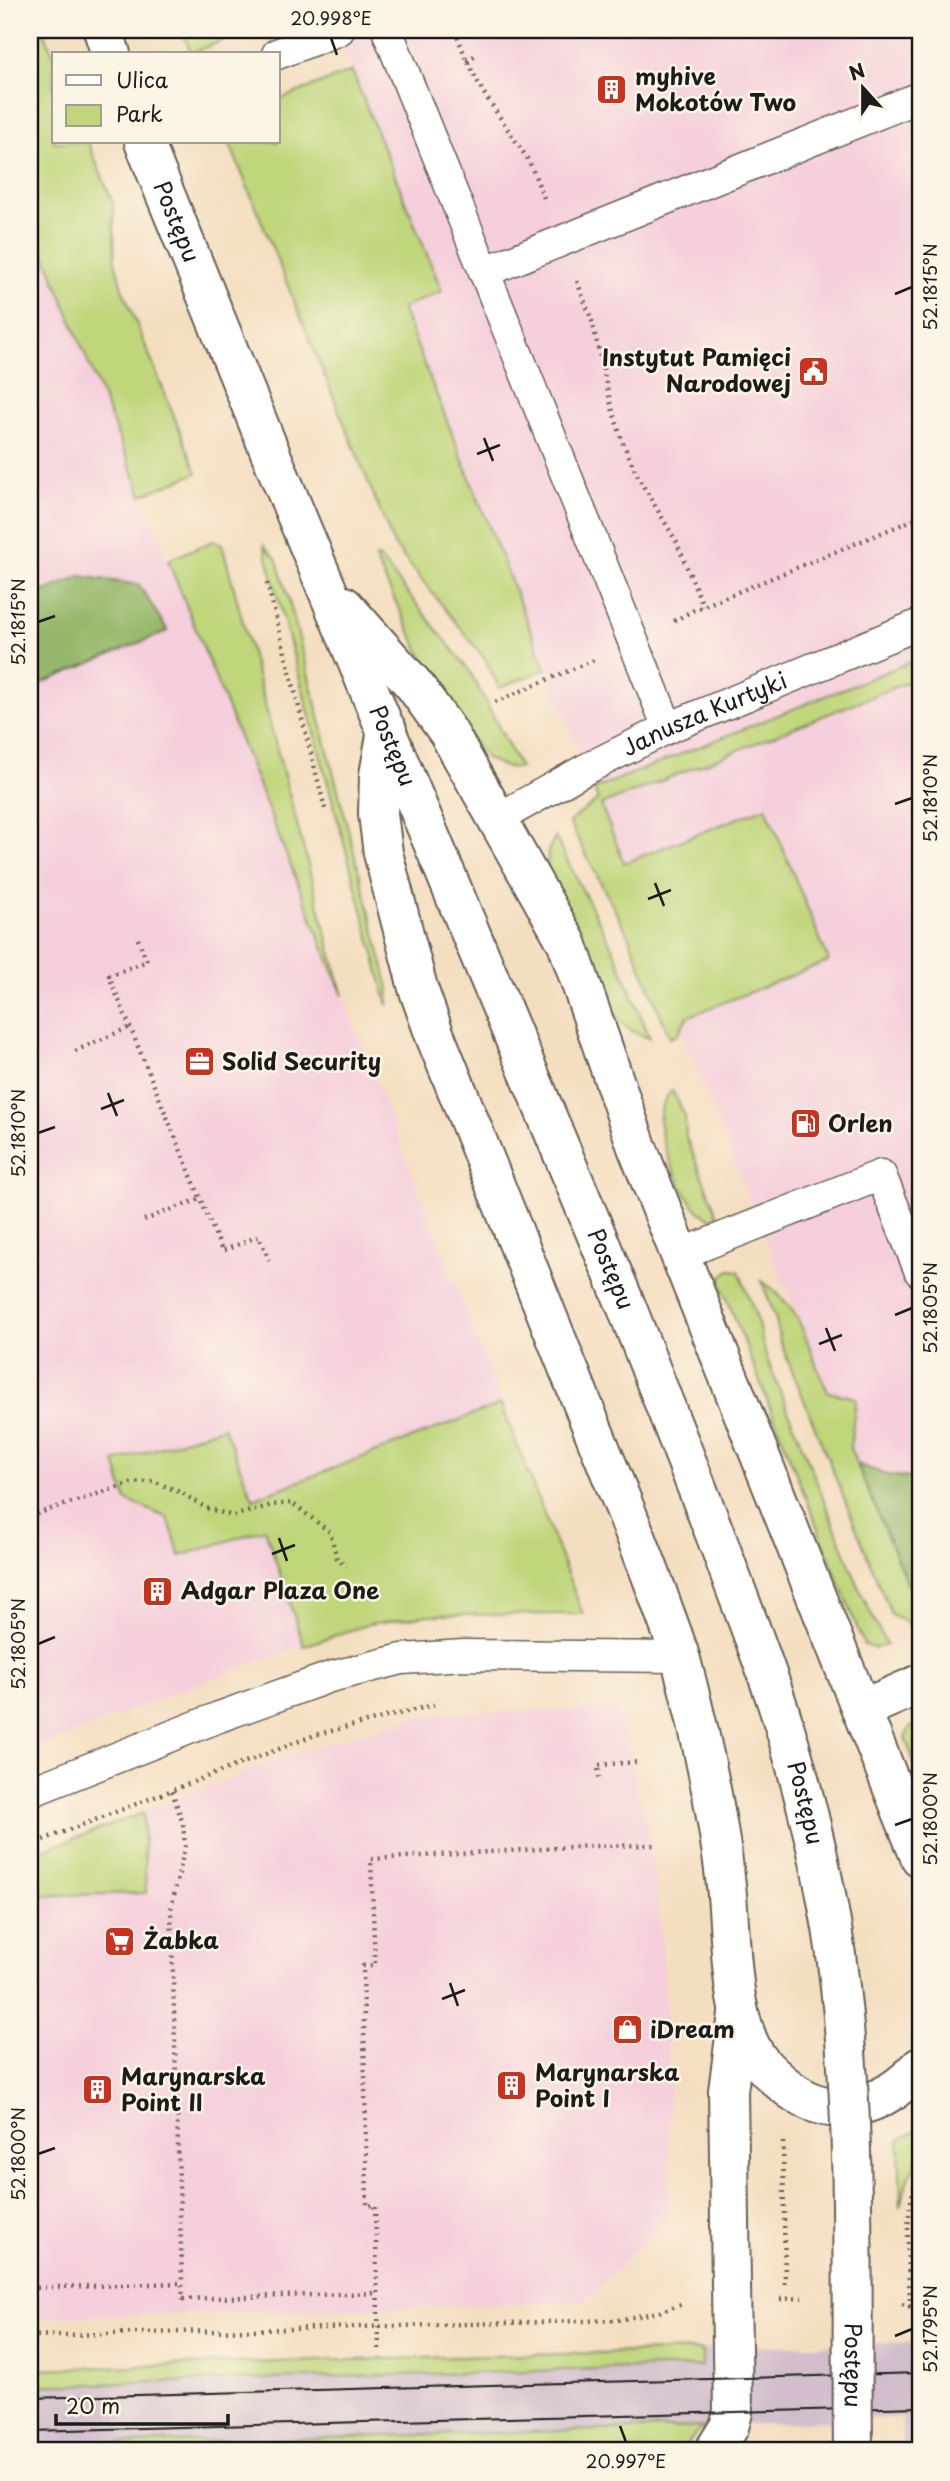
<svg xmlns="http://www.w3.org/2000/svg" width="950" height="2481" viewBox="0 0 950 2481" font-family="'Playpen Sans',sans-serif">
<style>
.built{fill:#f5cfdb}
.industrial{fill:#d1bdcc}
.green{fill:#bfd67a;stroke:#6e794b;stroke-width:2}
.forest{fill:#97b76a;stroke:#5a6a43;stroke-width:2}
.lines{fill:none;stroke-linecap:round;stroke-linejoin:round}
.service-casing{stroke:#686055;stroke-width:33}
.minor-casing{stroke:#686055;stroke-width:42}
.tertiary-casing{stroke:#686055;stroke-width:42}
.path{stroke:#686055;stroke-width:4.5;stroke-dasharray:2 5;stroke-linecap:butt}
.service{stroke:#fff;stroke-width:30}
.minor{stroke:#fff;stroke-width:38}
.tertiary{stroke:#fff;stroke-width:38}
.tram{stroke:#1c1c1c;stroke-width:2}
.tertiary-bridge-casing{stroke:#686055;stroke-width:42;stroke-linecap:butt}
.tertiary-bridge{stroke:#fff;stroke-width:38}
.ticks{fill:none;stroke:#1c1c1c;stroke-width:2.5}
.labels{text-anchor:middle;stroke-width:5;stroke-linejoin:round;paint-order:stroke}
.poi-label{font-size:23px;font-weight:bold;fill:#1c1c1c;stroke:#fcf5e5;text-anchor:start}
.street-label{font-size:23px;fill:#1c1c1c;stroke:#fcf5e5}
.neatline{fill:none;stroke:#1c1c1c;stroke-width:2.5}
.ticks-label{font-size:18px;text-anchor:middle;fill:#1c1c1c}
</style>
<rect width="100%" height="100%" fill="#fcf5e5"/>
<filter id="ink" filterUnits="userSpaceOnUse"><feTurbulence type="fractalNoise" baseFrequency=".0143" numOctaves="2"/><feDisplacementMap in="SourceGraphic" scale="14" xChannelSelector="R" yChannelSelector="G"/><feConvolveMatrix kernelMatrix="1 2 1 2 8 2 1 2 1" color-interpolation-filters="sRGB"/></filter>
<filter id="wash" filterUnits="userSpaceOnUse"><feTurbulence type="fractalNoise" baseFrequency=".00686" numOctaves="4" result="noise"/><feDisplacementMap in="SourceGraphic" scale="28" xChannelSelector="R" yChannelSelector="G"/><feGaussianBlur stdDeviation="1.57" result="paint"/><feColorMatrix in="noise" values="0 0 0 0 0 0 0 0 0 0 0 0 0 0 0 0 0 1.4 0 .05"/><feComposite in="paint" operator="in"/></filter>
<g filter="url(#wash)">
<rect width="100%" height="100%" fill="#f4dec0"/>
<g class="built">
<polygon points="335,30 920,30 920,658 594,789 401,308 442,291"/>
<polygon points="30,218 343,996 583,1614 429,1615 369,1624 236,1669 30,1751"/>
<polygon points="920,677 920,1479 887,1475 857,1464 850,1448 856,1408 849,1396 831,1394 827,1390 681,1030 686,1017 829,961 766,807 624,863 600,805"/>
<polygon points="617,1709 649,1836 663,1953 669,2068 669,2215 584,2302 30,2318 30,1855 307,1749 434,1713"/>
</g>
<polygon class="industrial" points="920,2342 920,2451 902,2451 902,2417 702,2427 681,2451 30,2451 30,2369"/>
<g class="green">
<polygon points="30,30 43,30 54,57 54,142 88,142 113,203 115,261 122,288 197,473 142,495 30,218"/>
<polygon points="182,30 250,30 191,53"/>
<polygon points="352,71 442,291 402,308 546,669 499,688 485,659 394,545 229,142 278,142 278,100"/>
<polygon points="213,541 222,544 343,996 168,560"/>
<polygon points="264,546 276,558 289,600 389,988 388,1006"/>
<polygon points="379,557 469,670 520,768 505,767 487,759 463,729 419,650 375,559"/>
<polygon points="920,658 920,677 601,805 624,863 766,807 829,961 687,1017 678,1034 670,1038 628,935 569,822 598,800 594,789"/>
<path d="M555,837L615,953L650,1038C635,1034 621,1027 614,1012L612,1013L547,871L548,851Z"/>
<path d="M672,1090L685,1116L686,1137L720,1221C712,1219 706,1217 700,1212C682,1196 657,1139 660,1115C661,1105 666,1098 672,1090Z"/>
<polygon points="730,1270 739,1271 756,1316 766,1356 860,1590 886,1645 875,1648 864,1645 720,1281 722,1276"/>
<path d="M762,1281C808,1312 805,1348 828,1392L849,1396L856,1399L850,1448L920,1614V1630L891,1614L780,1341L776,1320Z"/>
<polygon points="501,1404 583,1614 429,1615 369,1624 304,1646 265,1529 180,1556 168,1518 126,1500 115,1462 224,1427 253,1499"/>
<polygon points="920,1723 920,1777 905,1738 910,1727"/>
<polygon points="143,1813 146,1893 30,1896 30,1855"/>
<polygon points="920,2129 920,2154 907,2181 901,2207 899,2140"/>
<polygon points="702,2350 702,2366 30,2386 30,2369"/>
<polygon points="702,2427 681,2451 30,2451 30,2446"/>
</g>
<g class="forest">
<polygon points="81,576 139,585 168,631 30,688 30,597"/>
<polygon points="857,1464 887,1475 920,1479 920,1614"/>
</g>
</g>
<g filter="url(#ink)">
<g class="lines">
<defs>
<g id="service">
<polyline points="387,30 668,728"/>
<polyline points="277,54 339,30"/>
<polyline points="484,272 920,97"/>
<path id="s1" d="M497,819L586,769L668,728L920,624"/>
<polyline points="681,1254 881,1175 920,1272"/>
<polyline points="30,1792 219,1717 330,1677 402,1659 464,1655 680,1657"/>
</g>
<polyline id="minor" points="863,1709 920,1684"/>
<g id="tertiary">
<polyline points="103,30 111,54"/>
<path id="s2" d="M144,142L281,479L627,1308L720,1547"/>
<polyline points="344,606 415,686 448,732 567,943 637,1147 920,1857"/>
<path d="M387,730L379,775L378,814L383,853L418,988L435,1036C486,1160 534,1285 585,1410C610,1473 637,1535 660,1600C667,1620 675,1639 681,1660C701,1734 717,1809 726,1885C732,1937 728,2016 758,2059C767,2071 779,2081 791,2090C837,2124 884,2105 920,2067"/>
<polyline points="714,2451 729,2427 733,2412 728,2091 738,2014"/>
</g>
</defs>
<use href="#service" class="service-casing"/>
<use href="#minor" class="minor-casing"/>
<use href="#tertiary" class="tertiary-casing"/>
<g class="path">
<polyline points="455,30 467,61 483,92 529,161 544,198"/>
<polyline points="915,30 920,43"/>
<polyline points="467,61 477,54"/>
<polyline points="577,281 592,321 611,405 623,443 639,479 676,541 703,606"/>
<polyline points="267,583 326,812"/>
<polyline points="674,621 694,610 920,517"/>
<polyline points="495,702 594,660"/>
<polyline points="138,939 147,961 109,976 222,1251 259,1236 269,1260"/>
<polyline points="75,1051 130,1027"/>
<polyline points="144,1220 200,1199"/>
<polyline points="30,1516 131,1483 153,1481 182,1493 206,1508 233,1516 272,1505 292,1503 330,1532 337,1558 346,1567"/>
<polyline points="599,1778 598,1765 638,1762"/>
<polyline points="172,1791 183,1824 185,1846 171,1909 182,2283"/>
<polyline points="30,1845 315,1735 434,1705"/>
<polyline points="783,2142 785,2287"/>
<polyline points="30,2288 182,2283 183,2299 378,2293"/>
<polyline points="780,2299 802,2298"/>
<polyline points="902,2304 920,2310"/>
<path d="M910,2307C909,2261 902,2213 920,2170"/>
<polyline points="30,2336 617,2320 659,2312 681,2304"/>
<polyline points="379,2349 375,2205 367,2206 363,1966 375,1965 371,1859 590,1846 654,1845"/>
</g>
<use href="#service" class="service"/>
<use href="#minor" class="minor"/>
<use href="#tertiary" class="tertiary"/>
<g class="tram">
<polyline points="30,2398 920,2373"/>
<polyline points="30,2431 920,2407"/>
</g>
<defs>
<g id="tertiary-bridge">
<path id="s3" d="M720,1547C742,1608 768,1670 786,1732C805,1796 821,1862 832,1928C859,2096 851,2280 853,2451"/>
</g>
</defs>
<use href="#tertiary-bridge" class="tertiary-bridge-casing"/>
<use href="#tertiary-bridge" class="tertiary-bridge"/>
</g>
</g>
<path class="ticks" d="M331,38L337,55M895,294L912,287M484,438L493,461M477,454L500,445M38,622L55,616M895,804L912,798M655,883L664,906M648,899L671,890M108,1093L117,1116M101,1109L124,1100M38,1133L55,1127M895,1315L912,1308M826,1328L835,1351M819,1344L842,1335M279,1538L287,1561M272,1554L295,1545M38,1644L55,1637M895,1825L912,1819M450,1983L458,2006M442,1999L465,1990M38,2154L55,2148M895,2336L912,2329M620,2426L626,2442"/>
<defs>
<symbol id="building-square" viewBox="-11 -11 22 22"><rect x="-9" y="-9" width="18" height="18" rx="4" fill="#c8321e" stroke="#fcf5e5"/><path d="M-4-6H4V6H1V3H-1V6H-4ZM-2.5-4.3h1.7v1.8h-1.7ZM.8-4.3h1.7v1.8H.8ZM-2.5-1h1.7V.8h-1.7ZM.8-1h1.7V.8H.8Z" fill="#fff"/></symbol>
<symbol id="civic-square" viewBox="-11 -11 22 22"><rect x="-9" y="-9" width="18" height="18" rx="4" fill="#c8321e" stroke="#fcf5e5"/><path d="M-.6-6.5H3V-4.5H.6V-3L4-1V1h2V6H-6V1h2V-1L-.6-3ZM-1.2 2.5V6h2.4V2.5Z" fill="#fff"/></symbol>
<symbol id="office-square" viewBox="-11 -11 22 22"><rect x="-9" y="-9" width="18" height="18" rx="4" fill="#c8321e" stroke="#fcf5e5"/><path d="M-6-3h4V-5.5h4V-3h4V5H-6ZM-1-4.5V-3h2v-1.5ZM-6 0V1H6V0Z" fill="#fff"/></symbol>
<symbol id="fuel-square" viewBox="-11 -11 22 22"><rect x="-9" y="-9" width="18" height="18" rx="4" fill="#c8321e" stroke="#fcf5e5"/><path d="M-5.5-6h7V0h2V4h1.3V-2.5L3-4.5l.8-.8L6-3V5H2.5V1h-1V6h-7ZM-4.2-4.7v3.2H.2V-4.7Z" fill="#fff"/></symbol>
<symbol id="supermarket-square" viewBox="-11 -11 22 22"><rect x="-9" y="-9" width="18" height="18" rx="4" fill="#c8321e" stroke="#fcf5e5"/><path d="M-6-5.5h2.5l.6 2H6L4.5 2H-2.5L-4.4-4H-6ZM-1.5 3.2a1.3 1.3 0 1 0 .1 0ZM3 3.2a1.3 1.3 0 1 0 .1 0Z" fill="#fff"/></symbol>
<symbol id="shop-square" viewBox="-11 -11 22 22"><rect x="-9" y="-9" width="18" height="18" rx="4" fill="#c8321e" stroke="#fcf5e5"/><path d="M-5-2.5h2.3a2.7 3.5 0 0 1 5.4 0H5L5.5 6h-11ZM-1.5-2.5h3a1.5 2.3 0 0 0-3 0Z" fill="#fff"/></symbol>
</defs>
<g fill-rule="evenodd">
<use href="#building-square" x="594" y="72" width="35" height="35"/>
<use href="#civic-square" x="796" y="354" width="35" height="35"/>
<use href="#office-square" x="182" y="1044" width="35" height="35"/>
<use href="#fuel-square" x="788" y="1106" width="35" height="35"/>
<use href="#building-square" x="140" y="1574" width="35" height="35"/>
<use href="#supermarket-square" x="102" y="1924" width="35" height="35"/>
<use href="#shop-square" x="610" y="2012" width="35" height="35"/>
<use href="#building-square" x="494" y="2068" width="35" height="35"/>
<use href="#building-square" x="80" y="2072" width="35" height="35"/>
</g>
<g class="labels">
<g class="poi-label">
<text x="635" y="85">myhive<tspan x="635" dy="26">Mokotów Two</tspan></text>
<text x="791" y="366" text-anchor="end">Instytut Pamięci<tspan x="791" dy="26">Narodowej</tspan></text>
<text x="222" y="1070">Solid Security</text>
<text x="828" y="1132">Orlen</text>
<text x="181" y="1599">Adgar Plaza One</text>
<text x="143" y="1949">Żabka</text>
<text x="650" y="2038">iDream</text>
<text x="535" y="2081">Marynarska<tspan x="535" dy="26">Point I</tspan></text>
<text x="121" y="2085">Marynarska<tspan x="121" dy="26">Point II</tspan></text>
</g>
<g class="street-label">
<text dy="8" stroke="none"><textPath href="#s2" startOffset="86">Postępu</textPath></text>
<text dy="8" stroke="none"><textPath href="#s1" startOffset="233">Janusza Kurtyki</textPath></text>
<text dy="8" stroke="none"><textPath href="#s2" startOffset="653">Postępu</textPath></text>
<text dy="8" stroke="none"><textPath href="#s2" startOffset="1220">Postępu</textPath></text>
<text dy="8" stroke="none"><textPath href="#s3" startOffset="270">Postępu</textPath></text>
<text dy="8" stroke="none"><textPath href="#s3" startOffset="836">Postępu</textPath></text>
</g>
</g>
<rect width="950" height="2481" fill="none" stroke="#fcf5e5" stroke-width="77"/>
<rect x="52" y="52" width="228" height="91" fill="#fcf5e5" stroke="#a29e95" stroke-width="2"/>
<rect x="66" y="75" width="35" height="10" fill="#ffffff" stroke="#a29e95" stroke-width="2"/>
<text x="116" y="88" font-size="21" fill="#1c1c1c">Ulica</text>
<rect x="66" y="105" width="35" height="21" fill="#bfd67a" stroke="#a29e95" stroke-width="2"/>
<text x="116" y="122" font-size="21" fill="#1c1c1c">Park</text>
<g transform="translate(863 88) rotate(339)" stroke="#fcf5e5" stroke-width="5" paint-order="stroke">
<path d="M0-5L12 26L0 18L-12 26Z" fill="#1c1c1c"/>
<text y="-10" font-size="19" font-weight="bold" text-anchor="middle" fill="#1c1c1c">N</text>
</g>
<path d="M56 2414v10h172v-10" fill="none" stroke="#1c1c1c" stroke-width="3.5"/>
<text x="66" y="2414" font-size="21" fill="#1c1c1c" stroke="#fcf5e5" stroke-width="5" paint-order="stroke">20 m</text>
<rect x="38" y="38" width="874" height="2404" class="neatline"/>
<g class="ticks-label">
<text x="331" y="25">20.998°E</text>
<text transform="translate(931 287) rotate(-90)" y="6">52.1815°N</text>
<text transform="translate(19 622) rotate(-90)" y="6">52.1815°N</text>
<text transform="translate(931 798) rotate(-90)" y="6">52.1810°N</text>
<text transform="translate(19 1133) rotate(-90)" y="6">52.1810°N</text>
<text transform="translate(931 1308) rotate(-90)" y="6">52.1805°N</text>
<text transform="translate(19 1644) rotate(-90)" y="6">52.1805°N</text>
<text transform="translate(931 1819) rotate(-90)" y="6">52.1800°N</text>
<text transform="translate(19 2154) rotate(-90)" y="6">52.1800°N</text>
<text transform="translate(931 2329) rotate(-90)" y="6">52.1795°N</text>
<text x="626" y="2468">20.997°E</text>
</g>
</svg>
